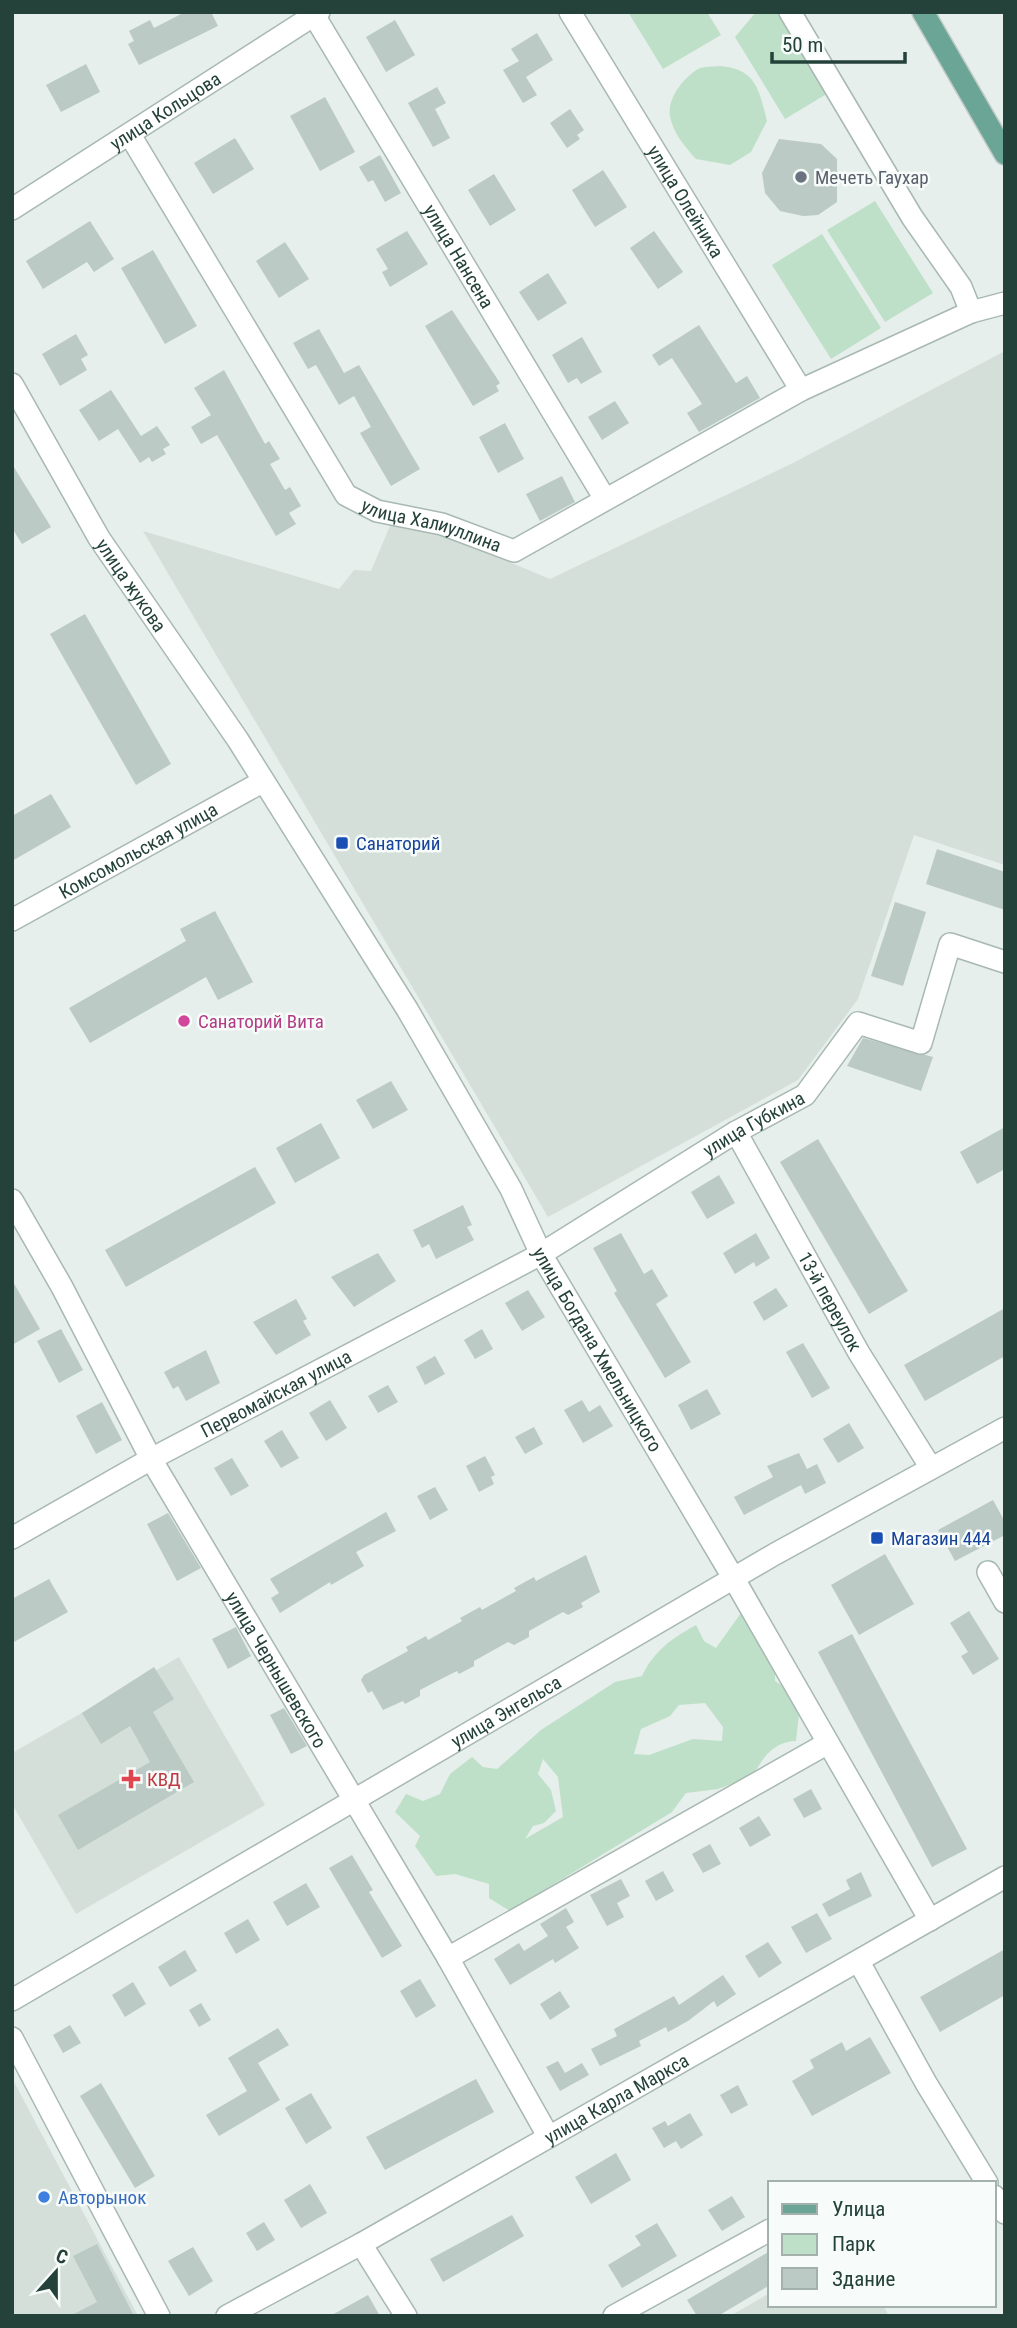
<svg xmlns="http://www.w3.org/2000/svg" width="1017" height="2328" viewBox="0 0 1017 2328" font-family="'Roboto Condensed',sans-serif">
<style>
.built{fill:#d4dfda}
.green{fill:#bfe0c8;fill-rule:evenodd}
.building{fill:#bbcac4}
.lines{fill:none;stroke-linecap:round;stroke-linejoin:round}
.minor-casing{stroke:#a8b8b2;stroke-width:24}
.major-casing{stroke:#c2cac8;stroke-width:24}
.minor{stroke:#fff;stroke-width:21}
.major{stroke:#6aa596;stroke-width:21}
.worship-dot{fill:#6b7280;stroke:#f7fbf9;stroke-width:2.5}
.transit-dot{fill:#1a4fb4;stroke:#f7fbf9;stroke-width:2.5}
.hotel-dot{fill:#d1479c;stroke:#f7fbf9;stroke-width:2.5}
.health-dot{fill:#e0444e;stroke:#f7fbf9;stroke-width:2.5}
.shop-dot{fill:#3f7fe0;stroke:#f7fbf9;stroke-width:2.5}
.labels{text-anchor:middle;stroke-width:5;stroke-linejoin:round;paint-order:stroke}
.street-label{font-size:19px;fill:#24423a;stroke:#f7fbf9}
.worship-label{font-size:19px;fill:#5b616d;stroke:#f7fbf9;text-anchor:start}
.transit-label{font-size:19px;fill:#164399;stroke:#f7fbf9;text-anchor:start}
.hotel-label{font-size:19px;fill:#b23c85;stroke:#f7fbf9;text-anchor:start}
.health-label{font-size:19px;fill:#be3a42;stroke:#f7fbf9;text-anchor:start}
.shop-label{font-size:19px;fill:#366cbe;stroke:#f7fbf9;text-anchor:start}
</style>
<rect width="100%" height="100%" fill="#e6efeb"/>
<g class="built">
<polygon points="1005,351 1005,865 914,835 858,999 798,1080 548,1217 143,531 339,589 354,570 371,571 395,514 550,579 791,464"/>
<polygon points="179,1657 265,1805 76,1914 12,1804 12,1753"/>
<polygon points="12,2078 138,2316 12,2316"/>
<polygon points="770,2293 770,2305 883,2305 889,2316 730,2316"/>
</g>
<g class="green">
<polygon points="628,12 707,12 721,35 663,69"/>
<polygon points="756,12 782,12 830,92 785,119 735,37"/>
<path d="M720,66C756,69 759,89 767,121L751,152L730,165L696,159C685,147 673,133 670,116C667,99 683,78 698,69C703,66 713,67 720,66Z"/>
<polygon points="875,201 933,293 885,322 827,230"/>
<polygon points="822,234 881,328 831,359 772,265"/>
<path d="M746,1606L775,1669V1681L800,1697L804,1707L799,1714L796,1741C773,1742 763,1757 753,1776L718,1789L686,1793L672,1812L510,1911L489,1898V1884L455,1874L436,1876L415,1846L420,1836L395,1812L406,1794L423,1801L440,1794L450,1774L472,1757L483,1767L497,1769L541,1730L615,1682L642,1676C654,1651 672,1638 696,1625L704,1641L716,1648ZM705,1703L723,1727L722,1741L693,1739L649,1755L634,1754L641,1729L670,1716L679,1705ZM543,1759L558,1777L563,1817L525,1839L533,1826L544,1823L556,1811L551,1790L538,1774Z"/>
</g>
<g class="building">
<polygon points="185,12 211,12 218,26 139,65 128,44 134,41 129,31 150,20 154,28"/>
<polygon points="395,20 415,55 386,72 366,37"/>
<polygon points="537,33 553,60 526,77 537,95 523,103 503,70 519,61 511,49"/>
<polygon points="86,64 100,92 61,112 46,85"/>
<polygon points="437,87 446,103 435,109 450,138 433,147 408,103"/>
<polygon points="325,97 355,152 320,171 290,116"/>
<polygon points="570,109 584,130 577,135 580,139 567,148 550,123"/>
<polygon points="235,138 254,169 213,194 194,163"/>
<polygon points="779,139 821,144 837,159 837,202 818,215 803,216 780,211 765,193 762,173"/>
<polygon points="380,155 401,193 385,202 373,180 368,182 359,167"/>
<polygon points="603,170 627,207 595,227 572,190"/>
<polygon points="494,174 516,210 490,226 468,190"/>
<polygon points="90,221 114,259 94,272 87,262 43,289 26,261"/>
<polygon points="407,231 428,264 390,287 382,272 388,269 376,249"/>
<polygon points="654,231 683,272 658,289 630,248"/>
<polygon points="285,242 309,279 279,298 256,261"/>
<polygon points="153,250 197,326 165,344 121,268"/>
<polygon points="548,273 567,303 538,321 519,292"/>
<polygon points="452,310 500,383 496,386 499,391 473,406 425,326"/>
<polygon points="699,325 736,383 747,376 760,398 699,432 687,413 702,404 672,358 659,366 652,355"/>
<polygon points="319,329 344,373 359,365 420,469 391,486 360,433 371,427 354,396 339,405 316,365 308,369 293,343"/>
<polygon points="76,334 88,355 81,359 87,370 60,386 42,354"/>
<polygon points="582,337 602,372 581,384 577,378 568,383 552,355"/>
<polygon points="224,370 265,444 269,441 280,459 270,464 285,490 290,487 301,506 289,513 296,524 276,536 217,435 201,444 191,427 211,415 194,388"/>
<polygon points="111,390 141,436 157,426 170,445 163,449 166,454 152,462 149,457 140,463 118,429 99,441 79,410"/>
<polygon points="615,401 629,423 602,440 588,417"/>
<polygon points="505,423 524,459 498,473 479,437"/>
<polygon points="12,464 51,527 22,544 12,528"/>
<polygon points="562,476 575,502 540,521 526,494"/>
<polygon points="85,614 171,764 136,785 50,634"/>
<polygon points="51,794 71,827 12,861 12,816"/>
<polygon points="937,849 1005,872 1005,910 926,884"/>
<polygon points="895,902 926,912 903,986 871,976"/>
<polygon points="215,911 253,982 218,1000 206,977 90,1043 69,1008 186,941 180,929"/>
<polygon points="863,1038 933,1057 921,1091 847,1066"/>
<polygon points="391,1081 408,1110 373,1129 356,1100"/>
<polygon points="321,1123 340,1158 295,1183 276,1148"/>
<polygon points="1005,1127 1005,1169 977,1184 960,1152"/>
<polygon points="818,1139 908,1291 869,1314 780,1162"/>
<polygon points="255,1167 276,1203 126,1287 105,1250"/>
<polygon points="719,1175 735,1203 707,1219 691,1192"/>
<polygon points="463,1205 472,1225 467,1227 474,1240 436,1259 429,1244 422,1248 413,1230"/>
<polygon points="621,1233 644,1274 652,1269 668,1296 656,1304 691,1362 665,1378 614,1293 617,1291 593,1248"/>
<polygon points="756,1233 770,1258 756,1267 754,1262 735,1274 723,1253"/>
<polygon points="378,1253 396,1281 354,1307 331,1277"/>
<polygon points="12,1280 40,1329 12,1345"/>
<polygon points="776,1288 788,1306 764,1321 753,1302"/>
<polygon points="528,1290 545,1317 522,1331 505,1303"/>
<polygon points="296,1299 307,1319 303,1321 311,1335 276,1355 253,1322"/>
<polygon points="1005,1308 1005,1356 925,1401 904,1365"/>
<polygon points="61,1329 83,1370 59,1383 37,1341"/>
<polygon points="482,1329 493,1349 475,1359 464,1340"/>
<polygon points="803,1343 830,1388 812,1398 786,1352"/>
<polygon points="206,1350 220,1383 186,1401 178,1386 173,1389 164,1372"/>
<polygon points="435,1356 445,1374 425,1385 416,1367"/>
<polygon points="388,1385 398,1402 378,1413 368,1396"/>
<polygon points="707,1389 721,1414 691,1430 678,1405"/>
<polygon points="330,1400 347,1428 326,1441 309,1413"/>
<polygon points="582,1400 589,1412 600,1405 613,1426 583,1443 564,1410"/>
<polygon points="102,1402 122,1440 96,1454 76,1416"/>
<polygon points="849,1423 864,1448 838,1463 823,1439"/>
<polygon points="534,1427 543,1444 525,1454 515,1437"/>
<polygon points="282,1430 299,1458 281,1468 264,1441"/>
<polygon points="799,1453 807,1469 817,1464 826,1483 805,1494 801,1485 744,1515 734,1497 773,1477 767,1466"/>
<polygon points="485,1456 495,1475 491,1477 494,1484 479,1492 466,1466"/>
<polygon points="232,1458 249,1486 231,1496 214,1468"/>
<polygon points="435,1487 448,1510 430,1520 417,1496"/>
<polygon points="993,1500 1005,1522 1005,1535 955,1561 938,1530"/>
<polygon points="386,1512 396,1531 356,1552 364,1566 331,1585 330,1582 280,1613 271,1598 279,1593 270,1579"/>
<polygon points="168,1513 201,1568 177,1581 147,1524"/>
<polygon points="885,1554 914,1604 859,1635 831,1585"/>
<polygon points="586,1555 600,1592 581,1603 583,1607 568,1615 563,1612 529,1631 529,1637 514,1645 508,1642 474,1661 474,1666 459,1674 457,1671 443,1678 420,1690 420,1696 405,1704 403,1701 383,1710 372,1691 368,1693 361,1680 364,1675 408,1651 406,1647 426,1636 428,1640 462,1621 460,1618 480,1607 482,1610 516,1591 514,1588 534,1577 536,1581"/>
<polygon points="49,1579 68,1612 12,1643 12,1599"/>
<polygon points="969,1611 999,1659 973,1675 961,1656 968,1652 950,1623"/>
<polygon points="236,1627 251,1656 228,1669 212,1639"/>
<polygon points="852,1634 967,1849 932,1867 818,1652"/>
<polygon points="154,1667 174,1699 153,1712 194,1782 78,1850 58,1815 150,1762 130,1726 101,1744 82,1713"/>
<polygon points="284,1708 307,1746 291,1754 270,1715"/>
<polygon points="811,1789 822,1809 804,1818 793,1799"/>
<polygon points="759,1816 771,1835 750,1847 739,1828"/>
<polygon points="710,1844 721,1864 703,1873 692,1854"/>
<polygon points="352,1855 373,1890 369,1892 402,1946 382,1958 329,1868"/>
<polygon points="663,1871 674,1891 656,1901 645,1881"/>
<polygon points="861,1872 872,1896 829,1917 822,1904 850,1889 846,1880"/>
<polygon points="621,1879 630,1896 617,1903 624,1917 607,1926 590,1895"/>
<polygon points="306,1883 320,1907 287,1926 273,1902"/>
<polygon points="566,1908 574,1922 566,1927 579,1948 555,1963 553,1959 510,1985 494,1959 519,1943 524,1951 548,1936 540,1924"/>
<polygon points="817,1913 832,1939 806,1953 791,1927"/>
<polygon points="248,1919 260,1940 236,1954 224,1933"/>
<polygon points="768,1942 782,1963 759,1978 745,1956"/>
<polygon points="1005,1949 1005,1995 940,2032 920,1997"/>
<polygon points="185,1950 197,1971 170,1987 158,1967"/>
<polygon points="723,1975 736,1994 717,2007 714,2001 688,2021 668,2032 666,2027 639,2041 641,2046 600,2066 591,2049 617,2036 614,2029 674,1996 679,2005"/>
<polygon points="420,1979 436,2006 416,2018 400,1991"/>
<polygon points="133,1982 146,2004 125,2017 112,1995"/>
<polygon points="560,1991 570,2007 550,2020 540,2004"/>
<polygon points="201,2003 211,2020 199,2027 189,2010"/>
<polygon points="70,2025 81,2043 63,2053 53,2035"/>
<polygon points="278,2028 289,2045 258,2063 280,2100 219,2136 206,2115 247,2091 228,2058"/>
<polygon points="870,2037 891,2073 812,2116 792,2081 814,2068 810,2060 842,2042 846,2051"/>
<polygon points="558,2061 565,2073 582,2063 589,2075 560,2091 546,2067"/>
<polygon points="476,2079 494,2112 385,2170 366,2137"/>
<polygon points="101,2083 155,2176 135,2188 80,2096"/>
<polygon points="738,2085 748,2105 731,2114 720,2095"/>
<polygon points="311,2093 332,2128 306,2144 285,2108"/>
<polygon points="690,2113 703,2135 681,2149 676,2141 664,2148 652,2128 665,2121 668,2126"/>
<polygon points="616,2153 631,2180 591,2204 575,2177"/>
<polygon points="310,2184 327,2213 301,2228 284,2200"/>
<polygon points="732,2196 745,2217 722,2231 708,2210"/>
<polygon points="512,2215 524,2236 443,2282 430,2259"/>
<polygon points="264,2222 275,2240 257,2251 246,2233"/>
<polygon points="657,2223 677,2256 622,2288 608,2265 641,2245 635,2236"/>
<polygon points="97,2244 134,2316 70,2316 97,2302 73,2256"/>
<polygon points="193,2247 213,2281 189,2296 168,2261"/>
<polygon points="770,2251 770,2285 718,2316 697,2316 687,2300"/>
<polygon points="368,2295 380,2316 330,2316"/>
</g>
<g class="lines">
<defs>
<g id="minor">
<path id="s1" d="M312,12L605,499"/>
<path id="s2" d="M570,12L801,390"/>
<polyline points="790,12 912,217 961,287 971,312"/>
<path id="s3" d="M130,135L346,495L377,511L442,524L514,551L801,390L971,312L1005,303"/>
<path id="s4" d="M12,209L319,12"/>
<path id="s5" d="M12,384L99,538L238,740L407,1009L511,1189L541,1254L734,1579L930,1920"/>
<path id="s6" d="M12,920L262,782"/>
<path id="s7" d="M736,1132L859,1353L931,1468"/>
<path id="s8" d="M12,1200L62,1287L151,1459L448,1958L547,2134"/>
<path id="s9" d="M12,1538L151,1459L541,1254L736,1132L805,1095L858,1023L921,1043L950,944L1005,962"/>
<polyline points="988,1572 1005,1602"/>
<polyline points="448,1958 828,1743"/>
<polyline points="859,1962 926,2083 987,2183"/>
<path id="s10" d="M12,2000L775,1554L1005,1428"/>
<polyline points="12,2038 159,2316"/>
<polyline points="994,2196 1005,2213"/>
<polyline points="361,2244 406,2316"/>
<path id="s11" d="M227,2316L361,2244L1005,1877"/>
<polyline points="614,2316 770,2230"/>
</g>
<polyline id="major" points="923,12 1005,154"/>
</defs>
<use href="#minor" class="minor-casing"/>
<use href="#major" class="major-casing"/>
<use href="#minor" class="minor"/>
<use href="#major" class="major"/>
</g>
<circle class="worship-dot" cx="801" cy="177" r="7"/>
<g class="transit-dot">
<rect x="335" y="836" width="14" height="14" rx="3.5"/>
<rect x="870" y="1531" width="14" height="14" rx="3.5"/>
</g>
<circle class="hotel-dot" cx="184" cy="1021" r="7"/>
<path class="health-dot" d="M127.5 1768.5h7v7h7v7h-7v7h-7v-7h-7v-7h7z"/>
<circle class="shop-dot" cx="44" cy="2197" r="7"/>
<g class="labels">
<g class="street-label">
<text dy="7" stroke="none"><textPath href="#s4" startOffset="182">улица Кольцова</textPath></text>
<text dy="7" stroke="none"><textPath href="#s2" startOffset="222">улица Олейника</textPath></text>
<text dy="7" stroke="none"><textPath href="#s1" startOffset="285">улица Нансена</textPath></text>
<text dy="7" stroke="none"><textPath href="#s3" startOffset="511">улица Халиуллина</textPath></text>
<text dy="7" stroke="none"><textPath href="#s5" startOffset="234">улица жукова</textPath></text>
<text dy="7" stroke="none"><textPath href="#s6" startOffset="144">Комсомольская улица</textPath></text>
<text dy="7" stroke="none"><textPath href="#s9" startOffset="850">улица Губкина</textPath></text>
<text dy="7" stroke="none"><textPath href="#s7" startOffset="194">13-й переулок</textPath></text>
<text dy="7" stroke="none"><textPath href="#s5" startOffset="1130">улица Богдана Хмельницкого</textPath></text>
<text dy="7" stroke="none"><textPath href="#s9" startOffset="301">Первомайская улица</textPath></text>
<text dy="7" stroke="none"><textPath href="#s8" startOffset="539">улица Чернышевского</textPath></text>
<text dy="7" stroke="none"><textPath href="#s10" startOffset="572">улица Энгельса</textPath></text>
<text dy="7" stroke="none"><textPath href="#s11" startOffset="446">улица Карла Маркса</textPath></text>
</g>
<g class="worship-label">
<text x="815" y="184">Мечеть Гаухар</text>
</g>
<g class="transit-label">
<text x="356" y="850">Санаторий</text>
<text x="891" y="1545">Магазин 444</text>
</g>
<g class="hotel-label">
<text x="198" y="1028">Санаторий Вита</text>
</g>
<g class="health-label">
<text x="147" y="1786">КВД</text>
</g>
<g class="shop-label">
<text x="58" y="2204">Авторынок</text>
</g>
</g>
<rect width="1017" height="2328" fill="none" stroke="#24423a" stroke-width="28"/>
<rect x="768" y="2181" width="228" height="126" fill="#f7fbf9" stroke="#a3b1ad" stroke-width="2"/>
<rect x="782" y="2204" width="35" height="10" fill="#6aa596" stroke="#a3b1ad" stroke-width="2"/>
<text x="832" y="2216" font-size="21" fill="#24423a">Улица</text>
<rect x="782" y="2234" width="35" height="21" fill="#bfe0c8" stroke="#a3b1ad" stroke-width="2"/>
<text x="832" y="2251" font-size="21" fill="#24423a">Парк</text>
<rect x="782" y="2268" width="35" height="21" fill="#bbcac4" stroke="#a3b1ad" stroke-width="2"/>
<text x="832" y="2286" font-size="21" fill="#24423a">Здание</text>
<g transform="translate(56 2272) rotate(21)" stroke="#f7fbf9" stroke-width="5" paint-order="stroke">
<path d="M0-5L12 26L0 18L-12 26Z" fill="#24423a"/>
<text y="-10" font-size="19" font-weight="bold" text-anchor="middle" fill="#24423a">С</text>
</g>
<path d="M772 52v10h133v-10" fill="none" stroke="#24423a" stroke-width="3.5"/>
<text x="782" y="52" font-size="21" fill="#24423a" stroke="#f7fbf9" stroke-width="5" paint-order="stroke">50 m</text>
</svg>
